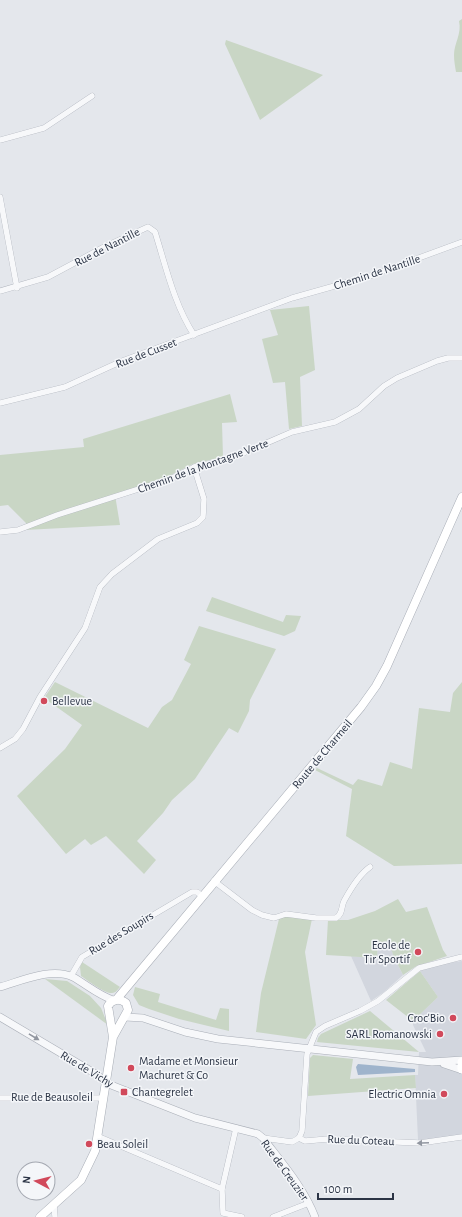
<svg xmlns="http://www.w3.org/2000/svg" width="462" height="1217" viewBox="0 0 462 1217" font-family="'Alegreya Sans',sans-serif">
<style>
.built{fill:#d2d6de}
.green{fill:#c9d6c5}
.water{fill:#9fb4cc}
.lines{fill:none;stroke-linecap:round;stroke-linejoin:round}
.minor-casing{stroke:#a9aeb7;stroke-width:6}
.tertiary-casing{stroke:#a9aeb7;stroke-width:8}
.secondary-casing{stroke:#a9aeb7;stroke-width:9}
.primary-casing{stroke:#a3abb8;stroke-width:10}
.minor{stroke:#f7f8fa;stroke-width:5.5}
.tertiary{stroke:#f7f8fa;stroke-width:7}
.secondary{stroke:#fff;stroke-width:8}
.primary{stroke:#fff;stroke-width:9}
.oneway{fill:#9196a0}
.poi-dot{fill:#d1495b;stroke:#f4f6f9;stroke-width:1.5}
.labels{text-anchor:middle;stroke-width:3;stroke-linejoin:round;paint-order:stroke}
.street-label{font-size:12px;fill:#2b3445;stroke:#f4f6f9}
.poi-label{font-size:12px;fill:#2b3445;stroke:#f4f6f9;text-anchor:start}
</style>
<rect width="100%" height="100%" fill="#e4e7ec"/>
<g class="built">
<polygon points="389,941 393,955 403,975 384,992 371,1001 351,956 377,958 378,943"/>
<polygon points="462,961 462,1136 418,1140 415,1075 418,1075 419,1052 426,1052 413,1025 413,1021 438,997 420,971 441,964"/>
</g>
<g class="green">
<path d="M462,19V72H456C455,66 454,61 454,55C454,43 462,34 459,21Z"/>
<polygon points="226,40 323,75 260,120 225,44"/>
<polygon points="309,306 315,370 300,377 302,426 289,429 285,382 273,383 262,339 278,335 270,310"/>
<polygon points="230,394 237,422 222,423 223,457 193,464 167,477 115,495 120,525 25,530 26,523 8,505 0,506 0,455 84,447 83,439"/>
<polygon points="212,597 283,622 286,615 301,616 295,631 284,636 206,611"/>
<polygon points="199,626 276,649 250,700 249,711 238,733 229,728 195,779 172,800 163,813 137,841 156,860 144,874 106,836 91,845 85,839 66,854 17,796 65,749 82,725 44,698 55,682 148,728 162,707 172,700 191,664 184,660"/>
<polygon points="462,682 462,864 394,866 346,836 352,789 315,770 317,768 353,785 358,779 382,786 390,762 412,769 419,708 450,712 453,693"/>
<polygon points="398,899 406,912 427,907 443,950 447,956 415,967 403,975 393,955 389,941 378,943 377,958 326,955 328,920 348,920 375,911"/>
<polygon points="285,916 312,919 305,952 316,1025 306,1039 256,1032 261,993 279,919"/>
<path d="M82,962L120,987C118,989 116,993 112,993C105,994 87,980 81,976L80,967Z"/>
<polygon points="420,971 438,997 413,1021 386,1000"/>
<polygon points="45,979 67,981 90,996 101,1008 108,1025"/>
<polygon points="135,987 160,994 158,1002 216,1020 220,1008 229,1009 229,1031 179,1019 149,1009 139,1005 133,995"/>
<polygon points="370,1011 419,1052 317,1042 318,1038 321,1034"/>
<polygon points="313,1055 353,1059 350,1079 415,1075 416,1088 308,1096 310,1058"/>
</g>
<polygon class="water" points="358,1064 415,1069 415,1072 358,1075 356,1067"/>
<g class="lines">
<defs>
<g id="minor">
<polyline points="0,140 44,128 92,96"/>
<polyline points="0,197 17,288"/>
<path d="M0,291L48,277L106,246L148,227L155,232C166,267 174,304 194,335"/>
<polyline points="0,403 65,387 122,361 292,298 370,276 462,242"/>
<polyline points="0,532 18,530 57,515 170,479 199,465 216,463 234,457 292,432 335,422 359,409 384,386 397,378 437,361 448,358 462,358"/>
<polyline points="0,748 15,739 23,729 40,697 85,628 100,587 112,574 158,539 197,523 203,517 204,499 194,467"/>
<path d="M214,881L252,910L262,915L274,918L286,914L316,918H336C343,914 341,907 344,901C350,890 360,874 370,867"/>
<polyline points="71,976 82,957 192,892 197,892 202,896"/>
<polyline points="0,1098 103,1098"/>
<polyline points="236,1128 222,1189 223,1213 242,1217"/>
<polyline points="97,1136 222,1189"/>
<polyline points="263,1138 292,1142 299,1138"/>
<polyline points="299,1138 302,1131 307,1054 316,1032 325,1026 360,1011 378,1001 419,968 462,957"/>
<polyline points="299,1138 305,1141 328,1139 420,1143 462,1137"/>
<polyline points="54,1205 55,1217"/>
<polyline points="273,1217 309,1203"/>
</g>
<g id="tertiary">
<path d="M0,987C21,981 51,967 73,977C87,985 98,995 113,1000"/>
<path d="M0,1017L96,1074L106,1083L195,1118L258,1134L263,1138C282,1163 304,1188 315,1217"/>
<polyline points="125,1017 143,1018 185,1032 218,1039 432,1062 462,1060"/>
<polyline points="444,1064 462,1070"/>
</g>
<g id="secondary">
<polyline points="116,1000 361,707 376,686 387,666 462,497"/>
<path d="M40,1217L81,1180L95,1151L113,1037L108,1006C112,999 119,998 126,1003L128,1010L113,1037"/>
</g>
<polyline id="primary" points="462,1062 462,1069"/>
</defs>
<use href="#minor" class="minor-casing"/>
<use href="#tertiary" class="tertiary-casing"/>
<use href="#secondary" class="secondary-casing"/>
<use href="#primary" class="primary-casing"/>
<use href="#minor" class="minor"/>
<use href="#tertiary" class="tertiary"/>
<use href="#secondary" class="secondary"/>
<use href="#primary" class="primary"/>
</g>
<defs><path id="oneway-solid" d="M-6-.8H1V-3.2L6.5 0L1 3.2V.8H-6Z"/></defs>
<g class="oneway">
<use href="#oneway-solid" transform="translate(34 1037) rotate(31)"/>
<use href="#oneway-solid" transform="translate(423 1143) rotate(178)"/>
</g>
<g class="poi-dot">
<circle cx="44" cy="701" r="4"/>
<circle cx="418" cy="952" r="4"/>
<circle cx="453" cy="1018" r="4"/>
<circle cx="440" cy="1034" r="4"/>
<circle cx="131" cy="1068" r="4"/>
<rect x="120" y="1088" width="8" height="8" rx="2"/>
<circle cx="444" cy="1094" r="4"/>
<circle cx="89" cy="1144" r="4"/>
</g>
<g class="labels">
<g class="street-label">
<text transform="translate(107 247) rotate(-27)" y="4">Rue de Nantille</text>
<text transform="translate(377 272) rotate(-18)" y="4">Chemin de Nantille</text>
<text transform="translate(146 353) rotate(-21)" y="4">Rue de Cusset</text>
<text transform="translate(203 466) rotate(-20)" y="4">Chemin de la Montagne Verte</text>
<text transform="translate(322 754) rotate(-50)" y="4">Route de Charmeil</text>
<text transform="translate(121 933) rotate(-31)" y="4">Rue des Soupirs</text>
<text transform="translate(87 1069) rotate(31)" y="4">Rue de Vichy</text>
<text x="52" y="1101">Rue de Beausoleil</text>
<text transform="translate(361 1140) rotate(2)" y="4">Rue du Coteau</text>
<text transform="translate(285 1170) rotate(54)" y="4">Rue de Creuzier</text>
</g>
<g class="poi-label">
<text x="52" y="705">Bellevue</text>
<text x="410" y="949" text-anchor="end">Ecole de<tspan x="410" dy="14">Tir Sportif</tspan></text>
<text x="445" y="1022" text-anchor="end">Croc'Bio</text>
<text x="432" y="1038" text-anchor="end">SARL Romanowski</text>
<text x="139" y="1065">Madame et Monsieur<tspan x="139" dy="14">Machuret &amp; Co</tspan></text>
<text x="132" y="1096">Chantegrelet</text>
<text x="436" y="1098" text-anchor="end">Electric Omnia</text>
<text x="97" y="1148">Beau Soleil</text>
</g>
</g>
<g transform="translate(36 1181) rotate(277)"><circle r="19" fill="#f4f6f9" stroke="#a4a8b1"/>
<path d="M0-3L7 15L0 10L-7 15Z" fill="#d1495b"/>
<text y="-6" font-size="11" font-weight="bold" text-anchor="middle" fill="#2b3445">N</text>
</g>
<path d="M318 1193v6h75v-6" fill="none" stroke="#2b3445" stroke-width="2"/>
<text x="324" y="1193" font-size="12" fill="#2b3445" stroke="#f4f6f9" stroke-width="3" paint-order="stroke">100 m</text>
</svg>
